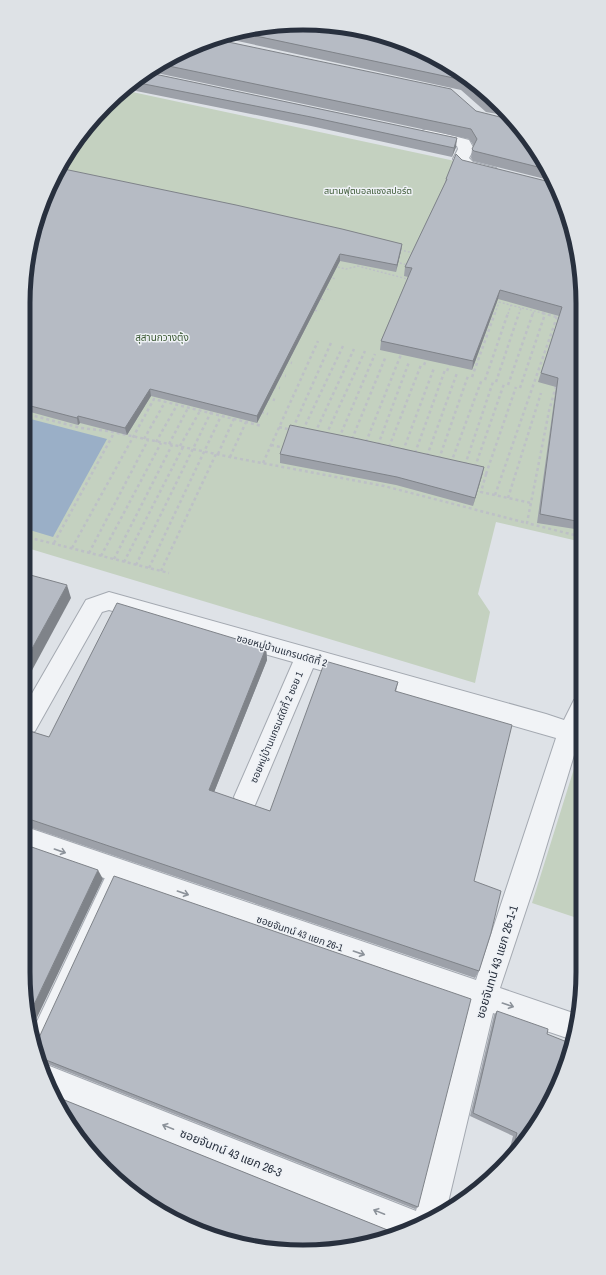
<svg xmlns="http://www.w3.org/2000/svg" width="606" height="1275" viewBox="0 0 606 1275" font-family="'Archivo Narrow','Noto Sans Thai',sans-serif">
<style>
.green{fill:#c4d1c0}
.water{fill:#9aafc7}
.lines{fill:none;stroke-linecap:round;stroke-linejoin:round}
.lane-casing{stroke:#a4a9b1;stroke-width:2}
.street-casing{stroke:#a4a9b1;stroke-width:2}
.path-far1{stroke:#bdc0c6;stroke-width:1.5;stroke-dasharray:2 2;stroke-linecap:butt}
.path{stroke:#bdc0c6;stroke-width:2.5;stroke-dasharray:3 3;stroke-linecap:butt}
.lane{fill:#f1f3f6;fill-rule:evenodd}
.street{fill:#f1f3f6;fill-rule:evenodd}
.wall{fill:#9da1a9}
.shaded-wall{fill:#7f8389}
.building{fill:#b6bbc4;stroke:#7f8389}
.oneway{stroke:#8c929a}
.labels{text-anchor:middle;stroke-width:3;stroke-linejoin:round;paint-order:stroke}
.far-park-label{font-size:9px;fill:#3c5935;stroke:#eef1f5}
.park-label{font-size:10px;fill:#3c5935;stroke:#eef1f5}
.street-label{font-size:10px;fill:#28303e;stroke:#eef1f5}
.near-street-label{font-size:12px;fill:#28303e;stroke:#eef1f5}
.rim{fill:none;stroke:#28303e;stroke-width:5}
</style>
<rect width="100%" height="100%" fill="#dee2e7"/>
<g class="green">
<polygon points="123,90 455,161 416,250 581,285 582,542 496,522 478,594 490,612 475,683 24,547 23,549 23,303 44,196 70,147 105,105"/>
<polygon points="582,743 583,920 532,903"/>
</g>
<polygon class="water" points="23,417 107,439 53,537 23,528"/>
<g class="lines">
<defs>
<polygon id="lane" points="116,863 121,865 123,870 41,1049 36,1051 33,1030 111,865"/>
<g id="street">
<path d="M427,129L469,140L474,149L469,158L473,162L496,168L498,171L496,174C482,178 461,170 453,159L458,149L457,146L422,137L419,134L422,131Z"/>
<polygon points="109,592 546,714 564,720 574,700 582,697 582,734 578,742 537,877 500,988 579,1015 578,1027 573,1040 493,1013 446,1211 427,1223 395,1233 56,1097 41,1068 47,1065 416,1211 469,1004 23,850 23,826 476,980 556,738 313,668 255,805 246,808 237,805 234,797 293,662 109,610 102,612 35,731 27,734 23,733 23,709 86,600"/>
</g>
</defs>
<use href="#lane" class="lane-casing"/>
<use href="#street" class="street-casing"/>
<g class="path-far1">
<polyline points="400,250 414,253"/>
<polyline points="360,262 358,266 411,280"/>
<polyline points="396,262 408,265"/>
<polyline points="334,266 346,269 358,266"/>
<polyline points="329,277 336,279"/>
<polyline points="323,288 331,290"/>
<polyline points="317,298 325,300"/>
<polyline points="495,301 546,314"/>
<polyline points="311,310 319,311"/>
<polyline points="495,314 499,302"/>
<polyline points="508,314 511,305"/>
<polyline points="519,314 521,308"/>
<polyline points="533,314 534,311"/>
</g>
<g class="path">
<polyline points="542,313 560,318"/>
<polyline points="472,359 478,361"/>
<polyline points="285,361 292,363"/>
<polyline points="424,365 427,358"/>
<polyline points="447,371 450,364"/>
<polyline points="279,375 286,376"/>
<polyline points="472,377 495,313"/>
<polyline points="485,380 508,313"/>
<polyline points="496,382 519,313"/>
<polyline points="508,385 533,313"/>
<polyline points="556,386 549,411 527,523 582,537"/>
<polyline points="273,387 280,388"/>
<polyline points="520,388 545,314"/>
<polyline points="267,398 275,400"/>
<polyline points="261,412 268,414"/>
<polyline points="23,413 81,428 108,431 230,457 384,486 527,523"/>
<polyline points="279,427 292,430"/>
<polyline points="293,428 331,343"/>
<polyline points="303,430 343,346"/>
<polyline points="315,433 354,349"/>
<polyline points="326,435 365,351"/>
<polyline points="339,438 375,354"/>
<polyline points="144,439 165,402"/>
<polyline points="352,439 386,356"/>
<polyline points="156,442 177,405"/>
<polyline points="366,442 402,352"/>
<polyline points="169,444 188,408"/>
<polyline points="271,445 285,448"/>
<polyline points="378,445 409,362"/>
<polyline points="180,446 200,411"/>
<polyline points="389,447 421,365"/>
<polyline points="403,451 434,368"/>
<polyline points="415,453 445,370"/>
<polyline points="218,454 236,414"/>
<polyline points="427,456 457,373"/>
<polyline points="230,457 246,422"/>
<polyline points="439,459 468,376"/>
<polyline points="263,463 318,341"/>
<polyline points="451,463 482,379"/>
<polyline points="465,465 493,382"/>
<polyline points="475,467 504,384"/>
<polyline points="480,473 486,474 481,492 531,503"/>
<polyline points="486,474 516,387"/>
<polyline points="495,495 557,317"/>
<polyline points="508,498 541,393"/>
<polyline points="23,536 169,573"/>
<polyline points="54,543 114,433"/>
<polyline points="72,548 154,399 262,426"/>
<polyline points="89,553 148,440"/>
<polyline points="101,556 161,443"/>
<polyline points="114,559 172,445"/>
<polyline points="124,562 183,447"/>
<polyline points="136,565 212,410"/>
<polyline points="149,568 221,416"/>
<polyline points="161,571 216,454"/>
</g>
<use href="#lane" class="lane"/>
<use href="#street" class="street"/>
</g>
<g class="wall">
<polygon points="249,28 474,81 509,116 486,112 461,90 219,37"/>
<polygon points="196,44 476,111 525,132 553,181 473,161 471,158 472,149 474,146 469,139 147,71"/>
<polygon points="145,72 456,147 452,157 311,126 131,90 131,89 126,88"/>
<polygon points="462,160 581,266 581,530 537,523 556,387 538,382 559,316 498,299 472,370 380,350 381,341 408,277 404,276 405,267 445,183 446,179"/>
<polygon points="402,244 401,251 396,272 340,261 257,423 151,396 127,435 80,423 78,425 23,410 23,303"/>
<polygon points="280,454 484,467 473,506 396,485 280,463"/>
<polygon points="266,648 267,660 214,792 270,811 398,682 396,692 474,881 479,971 475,978 23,825 23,729 49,737"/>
<polygon points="497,1011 547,1034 513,1157 506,1163 513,1136 470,1116 494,1015"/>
<polygon points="35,1044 418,1207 415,1209 48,1064 41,1067 38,1062"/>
</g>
<g class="shaded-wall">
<polygon points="457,138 456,147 452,157 454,148"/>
<polygon points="402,244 401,251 396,272 397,265"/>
<polygon points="340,254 340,261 257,423 257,416"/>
<polygon points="500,290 498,299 472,370 473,361"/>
<polygon points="150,389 151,396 127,435 125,428"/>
<polygon points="78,416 80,423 78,425 77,418"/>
<polygon points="484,467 482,476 473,506 475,498"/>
<polygon points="67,585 71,598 23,687 23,665"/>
<polygon points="266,648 267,660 211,800 209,790"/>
<polygon points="98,870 103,879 32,1028 30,1013"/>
<polygon points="41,1058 48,1064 41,1067 38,1060"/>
</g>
<g class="building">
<polygon points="303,23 358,28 410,44 474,81 497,104 487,102 463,80 237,32 249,28"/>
<polygon points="214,39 451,89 476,111 512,120 525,132 546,169 474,151 472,149 477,139 471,129 159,64 196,44"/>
<polygon points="145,72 457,138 454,148 311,117 134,82"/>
<polygon points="456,154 462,160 554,183 562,196 581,266 581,522 540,514 558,378 541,373 562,307 500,290 473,361 381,341 412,268 405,267 447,179 446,179"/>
<polygon points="59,168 236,205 342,229 402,244 397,265 340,254 257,416 150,389 125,428 78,416 77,418 23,404 23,303 28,248 44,196"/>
<polygon points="290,425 359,439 484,467 475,498 397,477 280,454"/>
<polygon points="23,573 67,585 23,665"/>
<polygon points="117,603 266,648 209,790 270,811 325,661 398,682 395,691 512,725 474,881 501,891 491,933 479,971 23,817 23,729 49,737"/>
<polygon points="23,844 98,870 30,1013 23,972"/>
<polygon points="114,876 471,999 418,1207 41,1058 38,1060 35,1044 36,1044"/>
<polygon points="497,1011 548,1029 547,1034 572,1044 562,1079 513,1157 510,1160 517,1133 473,1113"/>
<polygon points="57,1097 395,1233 339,1250 248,1247 196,1231 148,1205 81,1143"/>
</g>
<defs><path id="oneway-shaft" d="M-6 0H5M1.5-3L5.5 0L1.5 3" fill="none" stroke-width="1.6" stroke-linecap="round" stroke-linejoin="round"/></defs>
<g class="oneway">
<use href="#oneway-shaft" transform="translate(60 851) rotate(19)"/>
<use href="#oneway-shaft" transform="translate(183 893) rotate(19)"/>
<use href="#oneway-shaft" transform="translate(359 953) rotate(19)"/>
<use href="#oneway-shaft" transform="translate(508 1005) rotate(19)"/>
<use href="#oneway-shaft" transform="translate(168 1127) rotate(-158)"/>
<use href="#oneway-shaft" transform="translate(379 1212) rotate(-158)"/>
</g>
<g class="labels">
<g class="far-park-label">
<text x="368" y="194">สนามฟุตบอลแซงสปอร์ต</text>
</g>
<g class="park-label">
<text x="162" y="341">สุสานกวางตุ้ง</text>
</g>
<g class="street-label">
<text transform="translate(282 650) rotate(16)" y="4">ซอยหมู่บ้านแกรนด์ดิที้ 2</text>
<text transform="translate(276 727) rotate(-67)" y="4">ซอยหมู่บ้านแกรนด์ดิที้ 2 ซอย 1</text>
<text transform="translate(300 933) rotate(19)" y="4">ซอยจันทน์ 43 แยก 26-1</text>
</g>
<g class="near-street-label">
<text transform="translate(497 962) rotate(-73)" y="4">ซอยจันทน์ 43 แยก 26-1-1</text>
<text transform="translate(231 1153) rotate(22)" y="4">ซอยจันทน์ 43 แยก 26-3</text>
</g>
</g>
<path d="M0 0H606V1275H0ZM303 30H303A273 273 0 0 1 576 303V972A273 273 0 0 1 303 1245H303A273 273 0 0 1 30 972V303A273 273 0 0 1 303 30Z" fill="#dee2e6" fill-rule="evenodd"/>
<path class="rim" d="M303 30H303A273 273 0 0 1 576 303V972A273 273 0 0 1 303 1245H303A273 273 0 0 1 30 972V303A273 273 0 0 1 303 30Z"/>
</svg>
